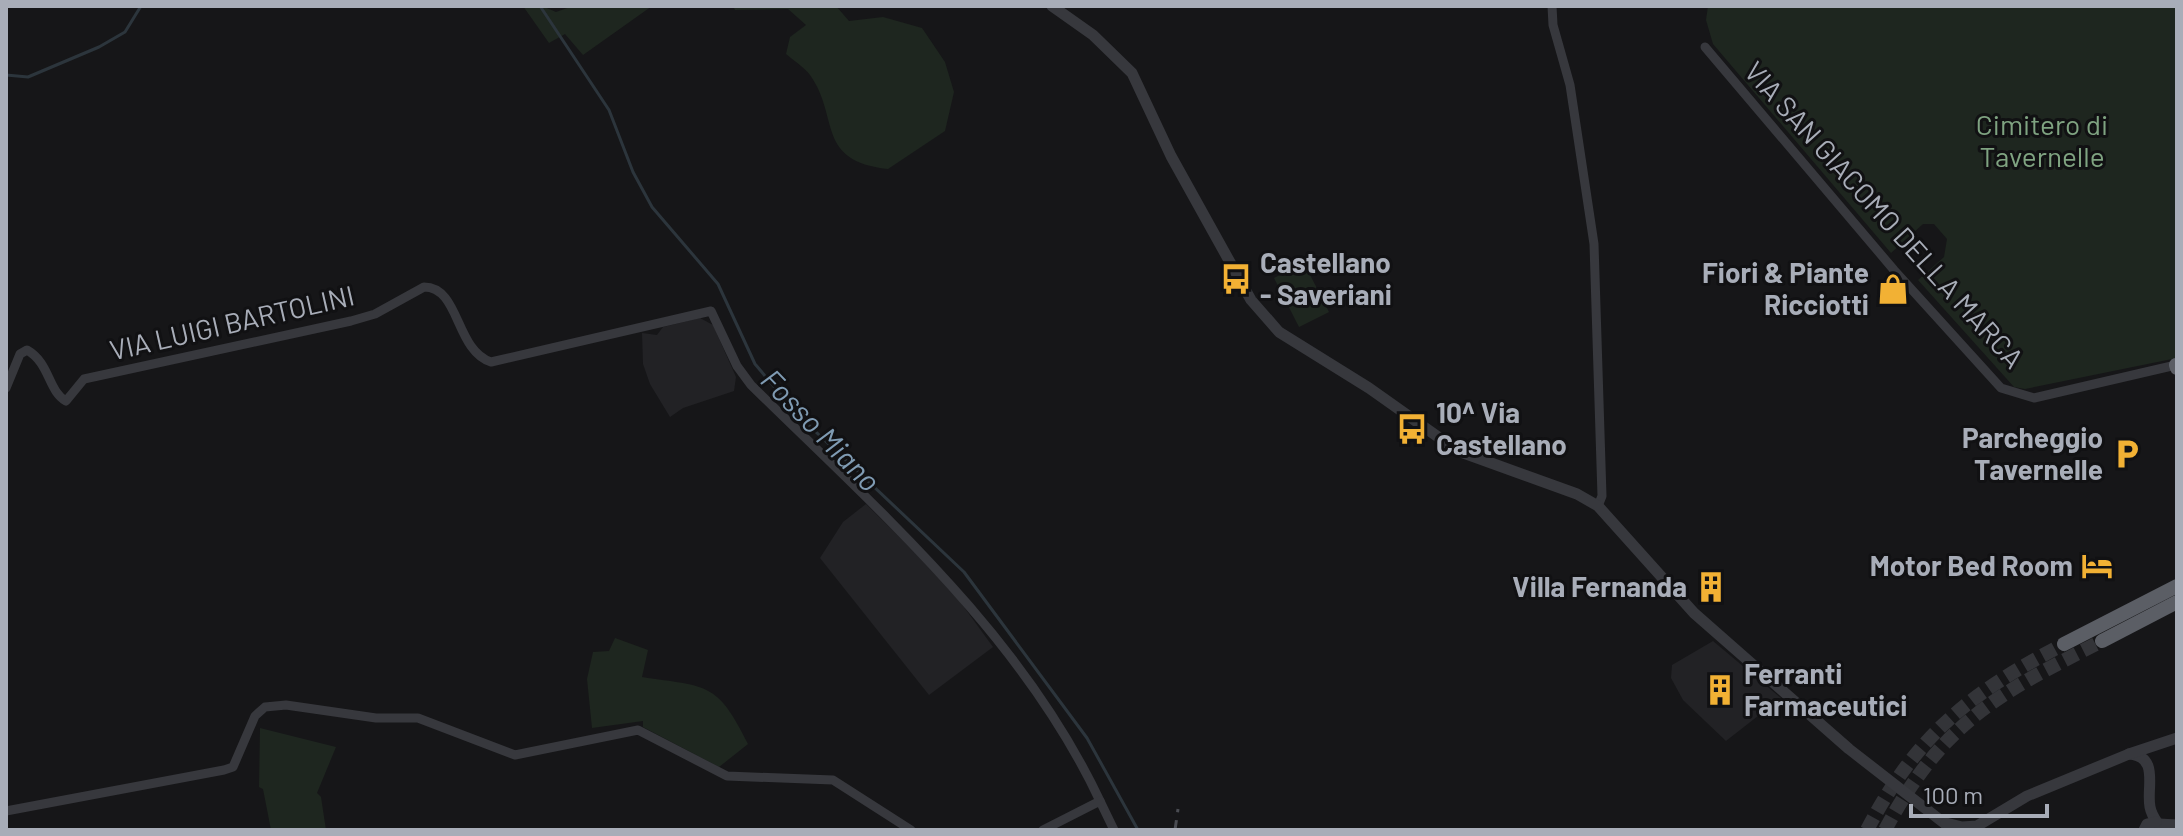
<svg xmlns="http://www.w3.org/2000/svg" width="2183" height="836" viewBox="0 0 2183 836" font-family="Barlow,sans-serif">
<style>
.built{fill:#222225}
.green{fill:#1e261f}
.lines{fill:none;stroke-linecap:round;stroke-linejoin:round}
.stream{stroke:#2c353c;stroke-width:3}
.trunk-tunnel{stroke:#333438;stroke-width:14;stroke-dasharray:14 7;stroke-linecap:butt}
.minor{stroke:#37383d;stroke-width:9}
.tertiary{stroke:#37383d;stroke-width:11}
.trunk{stroke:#5b5e65;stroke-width:14}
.rail{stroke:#4a4c52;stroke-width:3;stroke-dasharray:10 8;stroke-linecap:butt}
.labels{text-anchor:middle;stroke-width:6;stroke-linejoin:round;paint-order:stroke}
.park-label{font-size:28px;fill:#7fa381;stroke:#111113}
.street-label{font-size:28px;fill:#a8adb8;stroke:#111113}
.poi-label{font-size:28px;font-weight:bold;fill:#a8adb8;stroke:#111113;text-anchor:end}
.water-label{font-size:30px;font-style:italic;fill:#7f9bb3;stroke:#111113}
</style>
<rect width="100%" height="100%" fill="#161618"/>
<g class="built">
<polygon points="700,318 713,325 736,377 734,391 683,408 670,417 650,384 643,364 642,333 657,335 663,327"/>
<polygon points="866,504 948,585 993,647 929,695 820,558 843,522"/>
<polygon points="1713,641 1781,698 1726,741 1683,700 1671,678 1672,665"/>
</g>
<g class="green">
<polygon points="523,6 542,6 556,12 573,6 652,6 583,55 565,34 549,43"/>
<path d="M733,6H836L849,21L883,17L922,28L945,62L954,92L945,131L888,169C815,161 840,117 810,75C804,67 793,60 786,54L790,37L806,25L788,9L735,10Z"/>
<polygon points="1708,6 2177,6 2177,358 2025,389 2014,387 1918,280 1944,257 1947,239 1934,224 1923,224 1891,253 1713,44 1706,20"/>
<polygon points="1304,263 1329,312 1299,327 1274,278"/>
<path d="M615,638L648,650L642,677C707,687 717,681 748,744L719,767L643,727V721L592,728L587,679L593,652L609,651Z"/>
<polygon points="260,728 336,747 317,793 321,797 326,830 271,830 263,789 259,787"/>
</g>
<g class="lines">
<g class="stream">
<polyline points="540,6 609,110 633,172 652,207 718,284 755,364 798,415 964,572 1087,738 1138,830"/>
<polyline points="6,75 28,77 99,47 125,32 141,6"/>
</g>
<g class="trunk-tunnel">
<path d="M1867,830C1917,734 1970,693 2064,644"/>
<path d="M1885,830C1942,723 1997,694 2102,641"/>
</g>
<g class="minor">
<polyline points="1552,6 1553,25 1570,85 1594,244 1602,496 1598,506"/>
<polyline points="1705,47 1894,270 2001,388 2034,398 2176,365"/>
<path d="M6,388L20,354L27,350C50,363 48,391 66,401L84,379L351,321L375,314L424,287C460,287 455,350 491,362L711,311L737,366L751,385C880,512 1022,635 1100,801"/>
<polyline points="6,811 224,770 233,767 255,716 265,707 286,705 376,718 418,718 515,755 638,730 727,776 833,780 911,830"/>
<polyline points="1043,830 1100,801 1114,830"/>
</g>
<g class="tertiary">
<polyline points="1052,6 1093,35 1132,73 1171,156 1251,300 1279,332 1369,388 1458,451 1577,494 1598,506 1694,613 1849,749 1953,830"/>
<path d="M2129,754C2160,756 2146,788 2150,807C2152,818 2158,822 2162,830"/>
<polyline points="1946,823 1962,827 1977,826 2027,796 2129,754 2177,738"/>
<polyline points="2159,824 2177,825"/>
<polyline points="2144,830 2147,824 2156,822"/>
</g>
<g class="trunk">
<polyline points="2176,365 2177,368"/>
<polyline points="2102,641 2177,602"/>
<polyline points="2064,644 2177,586"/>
</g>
<polyline class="rail" points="1175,830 1178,809"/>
</g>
<defs>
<symbol id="bus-bare" viewBox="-9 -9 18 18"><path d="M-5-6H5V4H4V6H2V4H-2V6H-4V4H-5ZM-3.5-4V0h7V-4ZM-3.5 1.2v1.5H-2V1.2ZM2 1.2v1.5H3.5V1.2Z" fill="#f2b134" stroke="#111113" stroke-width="2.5" paint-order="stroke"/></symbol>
<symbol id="shop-bare" viewBox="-9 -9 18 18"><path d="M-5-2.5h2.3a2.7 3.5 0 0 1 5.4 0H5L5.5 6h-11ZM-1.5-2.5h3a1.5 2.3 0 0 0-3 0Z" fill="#f2b134" stroke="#111113" stroke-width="2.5" paint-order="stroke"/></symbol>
<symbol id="parking-bare" viewBox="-9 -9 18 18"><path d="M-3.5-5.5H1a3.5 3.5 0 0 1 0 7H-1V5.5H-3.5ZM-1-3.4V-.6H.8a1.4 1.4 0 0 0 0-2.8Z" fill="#f2b134" stroke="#111113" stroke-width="2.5" paint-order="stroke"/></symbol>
<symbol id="hotel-bare" viewBox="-9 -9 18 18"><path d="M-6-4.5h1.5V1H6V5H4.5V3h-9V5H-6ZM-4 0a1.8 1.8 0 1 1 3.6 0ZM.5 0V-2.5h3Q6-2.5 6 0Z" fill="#f2b134" stroke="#111113" stroke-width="2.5" paint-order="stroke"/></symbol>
<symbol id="building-bare" viewBox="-9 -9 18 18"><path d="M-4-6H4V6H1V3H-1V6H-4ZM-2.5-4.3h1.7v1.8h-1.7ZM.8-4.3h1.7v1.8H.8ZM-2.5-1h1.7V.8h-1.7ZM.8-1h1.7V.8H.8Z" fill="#f2b134" stroke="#111113" stroke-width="2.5" paint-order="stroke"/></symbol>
</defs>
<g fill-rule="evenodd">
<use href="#bus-bare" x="1214" y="257" width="44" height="44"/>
<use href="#shop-bare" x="1871" y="267" width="44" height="44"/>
<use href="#bus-bare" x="1390" y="407" width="44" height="44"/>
<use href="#parking-bare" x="2105" y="432" width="44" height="44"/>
<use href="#hotel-bare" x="2075" y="544" width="44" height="44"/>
<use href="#building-bare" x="1689" y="565" width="44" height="44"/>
<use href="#building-bare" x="1698" y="668" width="44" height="44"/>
</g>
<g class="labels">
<g class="park-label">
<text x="2042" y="135">Cimitero di<tspan x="2042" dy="32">Tavernelle</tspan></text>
</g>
<g class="street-label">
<text transform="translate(1884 215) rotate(48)" y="10">VIA SAN GIACOMO DELLA MARCA</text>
<text transform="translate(232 323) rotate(-13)" y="10">VIA LUIGI BARTOLINI</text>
</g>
<g class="poi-label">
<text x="1260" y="273" text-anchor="start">Castellano<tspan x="1260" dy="32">- Saveriani</tspan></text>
<text x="1869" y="283">Fiori &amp; Piante<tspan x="1869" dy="32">Ricciotti</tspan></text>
<text x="1436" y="423" text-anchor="start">10^ Via<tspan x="1436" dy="32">Castellano</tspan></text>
<text x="2103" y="448">Parcheggio<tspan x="2103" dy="32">Tavernelle</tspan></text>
<text x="2073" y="576">Motor Bed Room</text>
<text x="1687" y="597">Villa Fernanda</text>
<text x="1744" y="684" text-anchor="start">Ferranti<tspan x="1744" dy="32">Farmaceutici</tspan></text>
</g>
<g class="water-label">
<text transform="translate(820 431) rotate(46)" y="10">Fosso Miano</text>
</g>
</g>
<rect width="2183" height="836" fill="none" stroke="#a8adb8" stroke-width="16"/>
<path d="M1911 804v12h136v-12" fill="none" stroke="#a8adb8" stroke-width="4"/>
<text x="1923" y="804" font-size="24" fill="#a8adb8" stroke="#111113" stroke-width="6" paint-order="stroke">100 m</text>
</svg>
